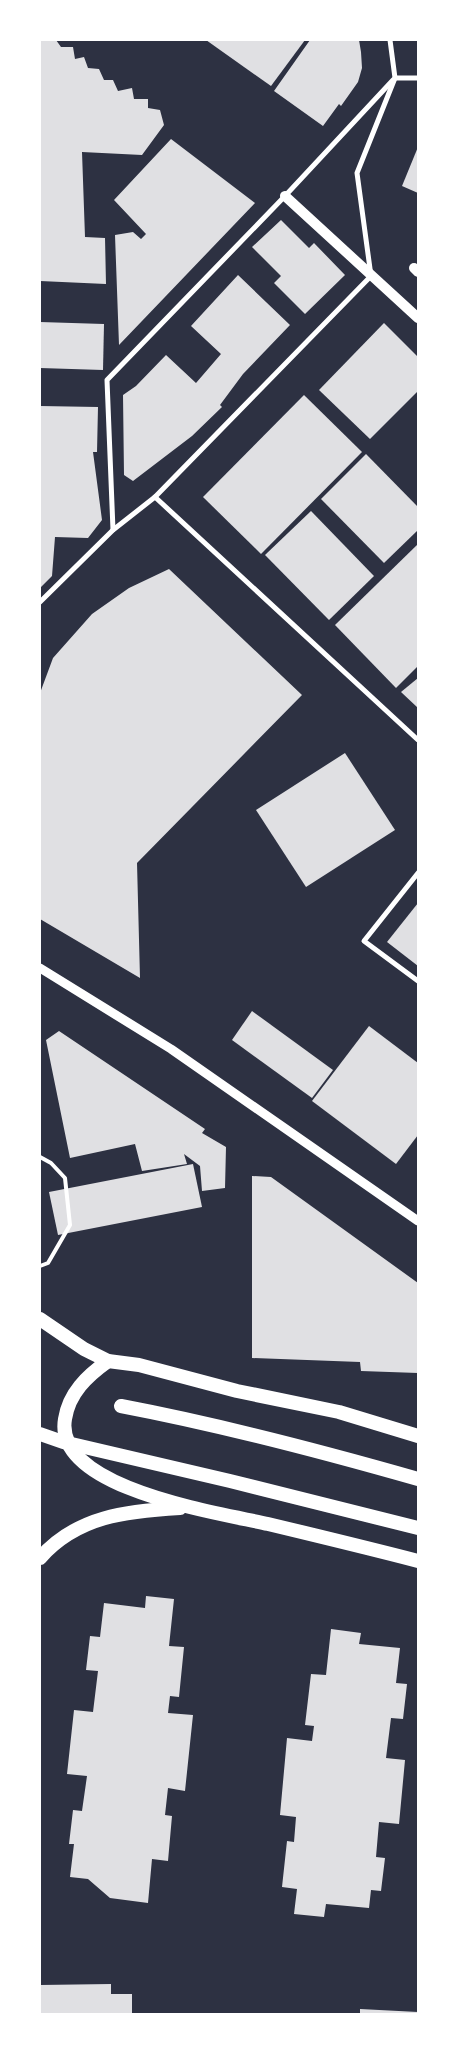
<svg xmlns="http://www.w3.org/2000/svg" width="458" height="2054" viewBox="0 0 458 2054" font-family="'Fira Sans Condensed',sans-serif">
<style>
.building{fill:#e0e0e3}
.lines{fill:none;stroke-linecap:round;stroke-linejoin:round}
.service{stroke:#fff;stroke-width:4}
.minor{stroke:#fff;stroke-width:5}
.tertiary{stroke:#fff;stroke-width:9}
.secondary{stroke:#fff;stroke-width:10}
.trunk{stroke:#fff;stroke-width:14}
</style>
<rect width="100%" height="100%" fill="#2d3142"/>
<g class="building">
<polygon points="40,40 56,40 61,47 73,47 75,59 84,57 88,68 99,69 104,80 113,80 118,91 132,88 134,99 148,99 148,108 160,110 164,125 142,155 82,152 85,237 105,238 106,284 40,281"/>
<polygon points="206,40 305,40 271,86"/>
<polygon points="310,40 359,40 361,52 362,68 358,82 341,106 339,104 323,126 274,91"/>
<polygon points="171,139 255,203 119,345 115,235 133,232 141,239 146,234 114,200"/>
<polygon points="418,147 418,193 402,186"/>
<polygon points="281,220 309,248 314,243 345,275 305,314 274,283 281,276 252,247"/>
<polygon points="238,275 290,325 243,374 220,405 222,407 192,436 133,481 124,475 123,395 136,386 166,355 196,383 221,354 191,326"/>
<polygon points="40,322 104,324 103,370 40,368"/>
<polygon points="384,323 418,357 418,391 370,439 319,390"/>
<polygon points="304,395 362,452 261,554 203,497"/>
<polygon points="40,406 98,407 97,452 93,452 102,520 88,538 55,537 52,576 40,588"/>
<polygon points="366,454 418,507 418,530 384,563 321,499"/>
<polygon points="311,511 374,576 329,620 265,555"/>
<polygon points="418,544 418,666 396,688 335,625"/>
<polygon points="169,569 302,695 137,863 140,978 40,919 40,693 53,658 92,614 129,588"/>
<polygon points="418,678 418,708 401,692"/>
<polygon points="345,753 395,830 306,887 256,810"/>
<polygon points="418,903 418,966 387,942"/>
<polygon points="252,1011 333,1070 312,1098 232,1040"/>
<polygon points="369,1026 418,1063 418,1135 396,1164 312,1101"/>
<polygon points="59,1031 205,1129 202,1133 226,1147 225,1188 202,1191 200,1166 184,1154 187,1164 142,1171 135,1144 70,1158 46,1040"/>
<polygon points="193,1164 202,1207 58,1235 49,1192"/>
<polygon points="252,1176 271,1177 418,1283 418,1373 361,1371 360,1362 252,1358"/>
<polygon points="146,1596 174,1599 169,1646 184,1647 179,1697 170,1696 168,1713 193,1715 185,1791 168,1788 165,1815 172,1816 168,1861 152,1859 148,1903 110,1898 88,1879 70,1877 74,1844 69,1844 73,1810 82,1811 87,1776 67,1774 74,1710 93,1712 98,1671 86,1670 90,1636 100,1637 104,1603 145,1608"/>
<polygon points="331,1629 361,1633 359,1644 400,1648 396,1683 407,1684 403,1719 391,1718 386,1758 405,1760 399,1824 379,1822 376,1857 385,1858 381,1891 371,1890 369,1908 326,1904 324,1917 294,1914 297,1889 282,1887 287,1841 294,1842 296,1817 280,1815 287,1738 312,1741 314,1726 305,1725 311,1674 326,1675"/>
<polygon points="111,1984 111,1994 132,1994 132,2014 40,2014 40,1985"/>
<polygon points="360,2009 418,2012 418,2014 360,2014"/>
</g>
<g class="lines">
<polyline class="service" points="40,1157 51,1163 65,1178 70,1225 48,1263 40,1266"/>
<g class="minor">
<polyline points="395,78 418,78"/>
<polyline points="155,497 418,740"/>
<polyline points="113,530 107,380 285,196 393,80"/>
<polyline points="40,602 113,530 155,497 371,276 357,173 395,78 390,40"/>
<polyline points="418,873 364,941 418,981"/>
</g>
<polyline class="tertiary" points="40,968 171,1049 418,1221"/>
<g class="secondary">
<polyline points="285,196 418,318"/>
<polyline points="414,268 418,272"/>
</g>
<g class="trunk">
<polyline points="40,1319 84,1349 108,1361 139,1365 237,1391 339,1412 418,1436"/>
<path d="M108,1361C87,1376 69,1393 65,1419C53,1489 220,1513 268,1524C318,1536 368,1548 418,1561"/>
<path d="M121,1406C221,1425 320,1451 418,1479"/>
<polyline points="40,1434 63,1442 230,1481 418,1528"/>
<path d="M40,1558C77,1516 127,1511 180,1508"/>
</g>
</g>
<rect width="458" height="2054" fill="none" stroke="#ffffff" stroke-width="82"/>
</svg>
